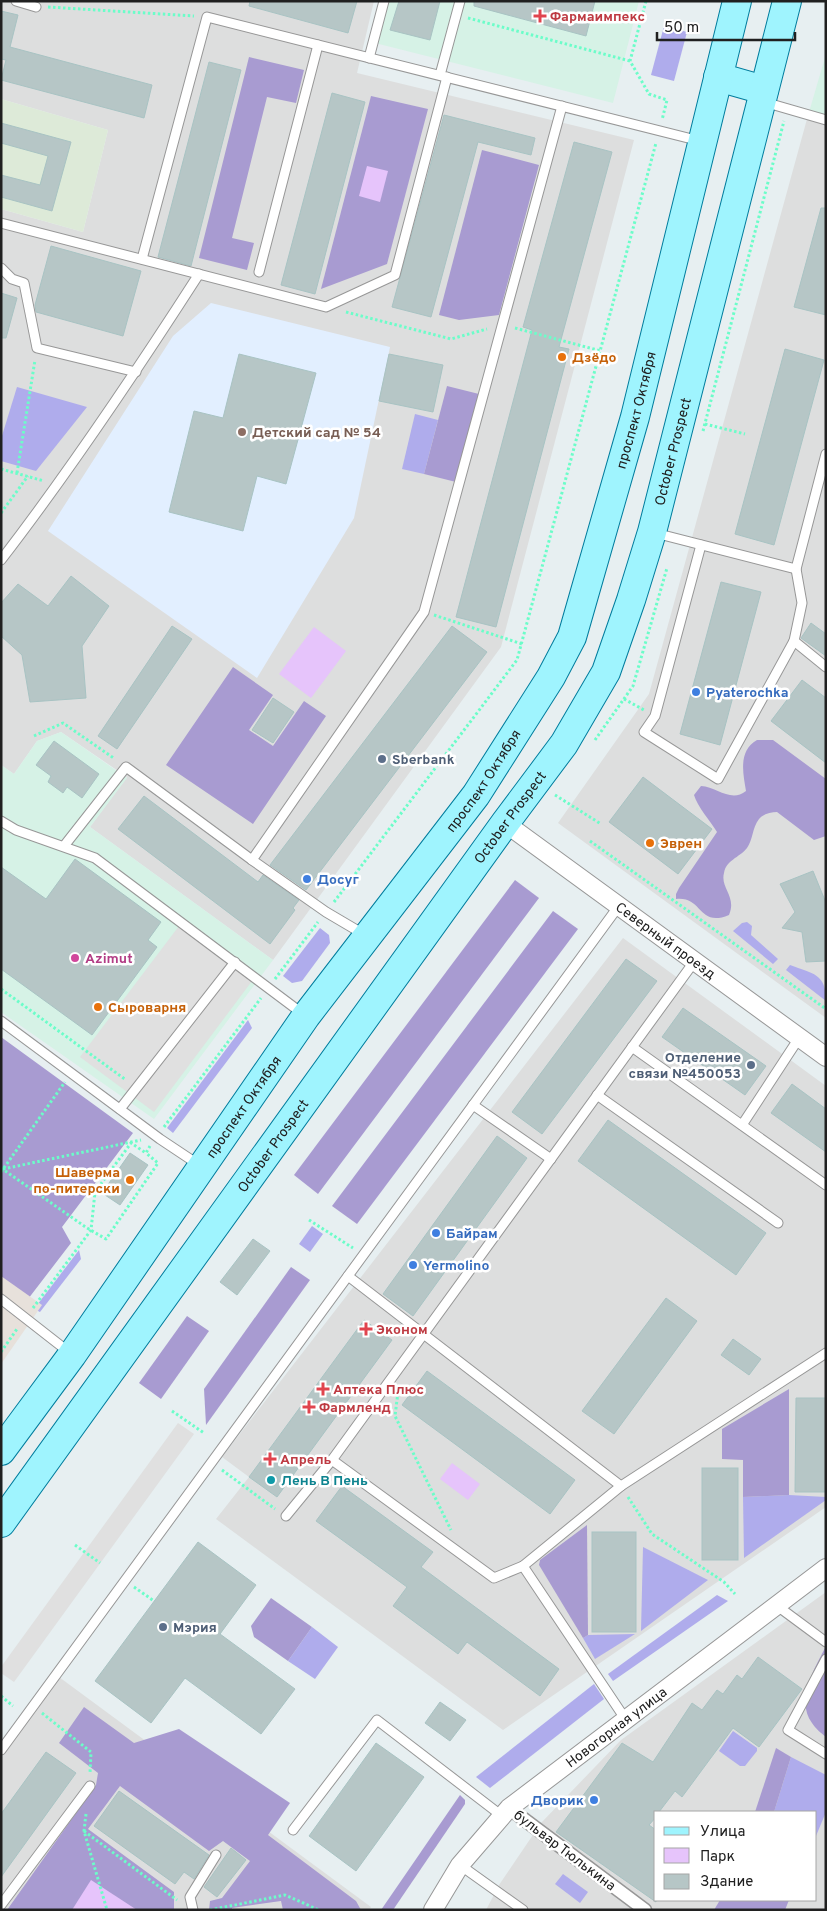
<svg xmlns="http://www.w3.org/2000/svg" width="827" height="1911" viewBox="0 0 827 1911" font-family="Overpass,sans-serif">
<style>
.residential{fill:#dddede;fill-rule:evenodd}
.commercial{fill:#d6f2e6}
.industrial{fill:#ddead8}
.education{fill:#e2efff}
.grass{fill:#afacec}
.forest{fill:#a89bd1}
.park{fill:#e6c4fb}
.parking{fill:#e0e0e0}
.plaza{fill:#e7e1db}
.building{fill:#b6c6c6;stroke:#a8c3c3}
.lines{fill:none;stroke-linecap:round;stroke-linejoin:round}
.service-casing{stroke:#979797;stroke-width:11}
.pedestrian-casing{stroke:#979797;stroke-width:15}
.minor-casing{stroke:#979797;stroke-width:20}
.primary-casing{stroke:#007c9d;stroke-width:30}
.path{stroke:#6cfdc9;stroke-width:3;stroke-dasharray:2.5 2.5;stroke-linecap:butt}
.service{stroke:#fff;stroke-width:9}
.pedestrian{stroke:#fff;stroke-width:12}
.minor{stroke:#fff;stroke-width:18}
.primary{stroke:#9ff4fe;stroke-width:28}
.health-dot{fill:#e0444e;stroke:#fff;stroke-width:2}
.food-dot{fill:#e8710a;stroke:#fff;stroke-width:2}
.education-dot{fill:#8d6e63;stroke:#fff;stroke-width:2}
.shop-dot{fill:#3f7fe0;stroke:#fff;stroke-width:2}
.service-dot{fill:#5c6f8a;stroke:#fff;stroke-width:2}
.hotel-dot{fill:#d1479c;stroke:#fff;stroke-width:2}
.culture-dot{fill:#0f9aa8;stroke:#fff;stroke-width:2}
.labels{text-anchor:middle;stroke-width:5;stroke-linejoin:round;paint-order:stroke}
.health-label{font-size:14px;font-weight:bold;fill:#be3a42;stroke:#fff;text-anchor:start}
.food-label{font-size:14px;font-weight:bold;fill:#c56008;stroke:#fff;text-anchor:start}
.street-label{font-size:14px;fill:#202020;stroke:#fff}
.education-label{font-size:14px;font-weight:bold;fill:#785e54;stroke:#fff;text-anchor:start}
.shop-label{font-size:14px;font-weight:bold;fill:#366cbe;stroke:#fff;text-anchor:start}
.service-label{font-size:14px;font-weight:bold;fill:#4e5e75;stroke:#fff;text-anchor:start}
.hotel-label{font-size:14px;font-weight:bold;fill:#b23c85;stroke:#fff;text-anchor:start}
.culture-label{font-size:14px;font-weight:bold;fill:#0d838f;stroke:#fff;text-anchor:start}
</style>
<rect width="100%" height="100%" fill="#e7eff1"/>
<g class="residential">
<polygon points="1,1 374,1 357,73 634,140 501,647 273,960 90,827 127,777 61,732 37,741 14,774 1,765 1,209 83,232 108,130 1,99"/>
<polygon points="807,119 826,124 826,1018 558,823 649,694"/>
<polygon points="623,938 826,1086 826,1507 503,1730 216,1519 249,1477 222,1457"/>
<path d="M826,1592V1910H486L499,1885L541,1823L621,1740ZM656,1812H816V1900H656Z"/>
<polygon points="59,1677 371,1907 369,1910 1,1910 1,1758"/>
</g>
<g class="commercial">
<polygon points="381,1 639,1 613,103 371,42"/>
<polygon points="826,54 826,124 807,119"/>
<polygon points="61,732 127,778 90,827 273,960 154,1119 1,1012 1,765 14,774 37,741"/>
</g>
<polygon class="industrial" points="1,99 108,130 83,232 1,209"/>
<polygon class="education" points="211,303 390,347 354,518 257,678 48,531 173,336"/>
<g class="grass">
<polygon points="664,26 687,32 674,81 651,75"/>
<polygon points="17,387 87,407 36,471 1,461 1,439"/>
<polygon points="415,414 438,420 424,474 402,469"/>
<polygon points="747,922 752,926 751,935 778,959 773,964 733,931 742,923"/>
<polygon points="320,928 329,935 330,943 302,981 292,983 283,976"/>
<path d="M790,965C813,974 826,973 826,1001L786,970Z"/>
<polygon points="248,1020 252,1028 173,1133 167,1128"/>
<polygon points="312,1226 323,1234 310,1252 299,1244"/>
<polygon points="79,1250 81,1259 40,1312 34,1309"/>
<polygon points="789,1495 826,1497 826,1500 744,1558 743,1497"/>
<polygon points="643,1547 708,1580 641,1631"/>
<polygon points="717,1595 728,1601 613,1681 608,1674"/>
<polygon points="312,1627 338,1647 315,1679 288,1661"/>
<polygon points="635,1634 595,1659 583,1638 588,1635"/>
<polygon points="594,1684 604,1699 490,1788 476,1777"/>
<polygon points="733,1731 757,1748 757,1751 745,1766 740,1766 719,1751"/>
<polygon points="791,1757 826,1775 826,1812 816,1836 816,1812 774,1812"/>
<polygon points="563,1874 588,1892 580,1903 555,1884"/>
</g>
<g class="forest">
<polygon points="249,57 304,70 296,103 267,97 232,238 254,243 247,270 199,258"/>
<polygon points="371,96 428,109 387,264 321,289"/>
<polygon points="482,150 539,165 499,315 459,320 439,315"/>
<polygon points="447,386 479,394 456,482 424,474"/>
<polygon points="233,667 273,695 249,730 273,746 304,701 326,716 253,824 166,765"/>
<path d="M757,740H773L826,779V836L814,840L777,812C771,812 763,814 759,819C752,828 753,840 747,848C739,858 726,860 724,873C720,888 737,896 729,915C698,928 703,896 676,899V894L679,888L717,832C711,822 697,806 694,795L701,786C717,787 731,803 746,791C743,773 738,751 757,740Z"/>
<polygon points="515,880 539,898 318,1194 294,1175"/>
<polygon points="553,911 578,929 357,1224 332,1206"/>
<polygon points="1,1037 133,1133 62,1227 71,1243 25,1303 1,1285"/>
<polygon points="291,1267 310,1280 206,1425 204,1389"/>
<polygon points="187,1316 209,1331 161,1399 139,1383"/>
<polygon points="789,1389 789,1495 743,1497 743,1460 722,1459 722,1429"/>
<polygon points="587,1525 588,1635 583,1638 539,1565 540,1560"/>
<polygon points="271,1598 312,1627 288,1661 254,1637 251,1626"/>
<path d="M826,1646V1737C821,1733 815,1728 812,1723C795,1699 815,1668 826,1646Z"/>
<polygon points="84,1707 134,1743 179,1729 290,1803 268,1835 356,1901 361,1910 283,1910 281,1901 232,1908 232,1910 209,1910 210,1901 222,1898 250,1861 223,1841 209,1851 120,1786 88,1829 174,1892 174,1910 7,1910 96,1785 98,1773 59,1743"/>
<polygon points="776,1748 791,1757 774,1812 755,1812"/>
<polygon points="460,1795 465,1800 465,1804 393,1910 381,1910"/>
<polygon points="720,1900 789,1900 785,1910 714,1910"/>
</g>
<g class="park">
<polygon points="367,166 388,171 380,202 359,196"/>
<polygon points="314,627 346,651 311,698 279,674"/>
<polygon points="452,1463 480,1484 468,1500 440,1479"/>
<polygon points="91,1880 137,1910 72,1910"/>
</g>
<g class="parking">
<polygon points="179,926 252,981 154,1112 80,1057"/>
<polygon points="178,1423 194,1434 14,1682 1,1673 1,1667"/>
</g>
<polygon class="plaza" points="1,1276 42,1305 1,1364"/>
<g class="building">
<polygon points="250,1 357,1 348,33 249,6"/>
<polygon points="399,1 440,1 430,40 390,30"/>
<polygon points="474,1 595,1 586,36 474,6"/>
<polygon points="1,11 18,15 10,47 152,85 144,118 1,80 6,60 1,59"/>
<polygon points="209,62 241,70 191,266 158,257"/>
<polygon points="332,93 365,102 315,294 281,285"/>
<polygon points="444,115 535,138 531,155 478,142 431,317 392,307"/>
<polygon points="1,123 71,142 52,211 1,197 1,175 40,185 48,156 1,143"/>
<polygon points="574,142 612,152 559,347 569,349 496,627 456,617 532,330 523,327"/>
<polygon points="821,208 826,208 826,315 794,307"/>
<polygon points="51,246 141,271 123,336 36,312 35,305"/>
<polygon points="1,293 17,298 6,338 1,338"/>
<polygon points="785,349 824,360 774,545 735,534"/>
<polygon points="239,354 316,373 286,484 257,476 243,531 169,512 194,411 223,418"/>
<polygon points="389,354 443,365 433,412 379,401"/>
<polygon points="71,576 109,606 82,646 86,698 30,702 22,655 1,636 1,603 18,584 48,606"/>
<polygon points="721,582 761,592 720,745 680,734"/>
<polygon points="811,623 826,634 826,656 801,638"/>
<polygon points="172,626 192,639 117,749 98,736"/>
<polygon points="452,626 487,652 306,890 270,865"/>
<polygon points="802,680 826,698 826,763 771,721"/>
<polygon points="273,698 294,712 273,743 252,730"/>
<polygon points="54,741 99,774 82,798 67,787 63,793 48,782 51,776 36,765"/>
<polygon points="643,777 712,829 678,874 609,822"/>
<polygon points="144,796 258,882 263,875 299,900 293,908 295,910 270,944 118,829"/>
<polygon points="75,859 161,922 148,940 157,947 92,1035 1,969 1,867 46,899"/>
<polygon points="813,871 826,903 826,961 806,962 802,932 782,928 795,912 780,884"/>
<polygon points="626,959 657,981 542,1134 512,1112"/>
<polygon points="683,1008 766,1066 745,1095 662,1037"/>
<polygon points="792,1084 826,1109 826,1152 771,1113"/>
<polygon points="608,1120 766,1233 736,1275 578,1161"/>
<polygon points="497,1136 527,1158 413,1316 383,1294"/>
<polygon points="130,1153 148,1165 120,1205 102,1193"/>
<polygon points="253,1239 270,1251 237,1295 220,1282"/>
<polygon points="666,1298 697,1321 614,1434 582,1411"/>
<polygon points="364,1320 392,1340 277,1497 249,1477"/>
<polygon points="733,1339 761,1359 749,1375 721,1355"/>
<polygon points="427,1371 575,1480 550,1514 402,1405"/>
<polygon points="796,1398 826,1398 826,1492 795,1492"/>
<rect x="702" y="1468" width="36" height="92"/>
<polygon points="342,1486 433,1552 421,1567 559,1669 540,1696 467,1642 458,1654 393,1606 407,1587 316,1521"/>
<rect x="592" y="1532" width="44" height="100"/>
<polygon points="198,1542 256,1585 220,1634 295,1689 261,1734 185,1678 151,1723 95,1681"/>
<polygon points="758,1657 802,1689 759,1747 733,1728 682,1797 675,1791 659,1812 656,1812 656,1817 649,1825 656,1830 656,1902 556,1832 622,1743 653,1762 692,1703 702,1710 717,1690 723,1694 737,1675 742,1679"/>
<polygon points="440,1702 466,1720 450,1741 425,1723"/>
<polygon points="376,1743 424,1777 356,1871 309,1836"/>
<polygon points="46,1752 76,1773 1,1877 1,1814"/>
<polygon points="119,1791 209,1855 194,1879 184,1872 175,1884 94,1826"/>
<polygon points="231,1848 246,1860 217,1897 204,1887"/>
</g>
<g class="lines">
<defs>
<g id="service">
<polyline points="16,1 36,7"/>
<polyline points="369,58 384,1"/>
<polyline points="440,75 460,1"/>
<polyline points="764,102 826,120"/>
<polyline points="1,223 326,307 395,275 447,77"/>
<polyline points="142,259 207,17 700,141"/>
<polyline points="1,268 12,279 24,283 37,348 136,372"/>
<polyline points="259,272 318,45"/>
<polyline points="655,533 796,569 826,454"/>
<polyline points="701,545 655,716 644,732 718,779 794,641"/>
<path d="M1,560C72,468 136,372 199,274"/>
<polyline points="796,569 802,603 794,641 826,667"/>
<polyline points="1,821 16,830 95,858 303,1014"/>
<polyline points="64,846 126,767 252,860"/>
<polyline points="365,935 326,912 252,860 424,612 562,106"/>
<polyline points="1,1021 160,1139 199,1165"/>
<polyline points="632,1047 826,1185"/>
<polyline points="597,1095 778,1223"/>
<polyline points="473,1105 551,1159"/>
<polyline points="120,1109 235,962"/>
<polyline points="742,1125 799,1038"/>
<polyline points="348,1276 621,1486"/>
<polyline points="1,1299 70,1353"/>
<polyline points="332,1460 494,1578 523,1566"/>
<polyline points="286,1516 332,1460 694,962"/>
<polyline points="776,1605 826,1642"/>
<polyline points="826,1659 788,1730 826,1754"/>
<polyline points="626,1720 523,1566 621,1486 826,1353"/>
<polyline points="1,1750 618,907"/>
<polyline points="293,1830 377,1720 502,1816"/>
<polyline points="460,1865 523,1910"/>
<polyline points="1,1905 90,1786"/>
<polyline points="193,1910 190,1897 216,1855"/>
</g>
<polyline id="pedestrian" points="509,1808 645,1910"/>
<g id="minor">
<path id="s1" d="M505,823L826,1057"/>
<path id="s2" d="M433,1910L460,1865L509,1808L826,1568"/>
</g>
<g id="primary">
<polyline points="718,77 764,90"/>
<path id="s3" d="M1,1451L72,1355L306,1016L476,795L551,677L572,637L635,417L737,1"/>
<path id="s4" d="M1,1523L505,823L564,744L606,672L631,600L652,532L787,1"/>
</g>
</defs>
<use href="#service" class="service-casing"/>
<use href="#pedestrian" class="pedestrian-casing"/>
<use href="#minor" class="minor-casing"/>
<use href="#primary" class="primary-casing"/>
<g class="path">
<polyline points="646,1 630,61 649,94 667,100 662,120"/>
<polyline points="48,7 194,16"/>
<polyline points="468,18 630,61"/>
<polyline points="346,312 451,339 487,329"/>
<polyline points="515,328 601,351"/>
<polyline points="705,424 745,434"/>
<polyline points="703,431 784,121"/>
<polyline points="1,469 44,481"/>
<polyline points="17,473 35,360"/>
<polyline points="1,513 28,476"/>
<polyline points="434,615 522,644"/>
<polyline points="624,699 644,710"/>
<polyline points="34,736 63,723 115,759"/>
<polyline points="595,740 633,686 667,568"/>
<polyline points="555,795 601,824"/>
<polyline points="590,841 826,1009"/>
<polyline points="334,902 517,660 656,143"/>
<polyline points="275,979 318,922"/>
<polyline points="1,989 126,1080"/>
<polyline points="164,1127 261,998"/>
<polyline points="1,1168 87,1228 106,1239 158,1163 146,1153"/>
<polyline points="3,1169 141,1140"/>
<polyline points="1,1172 65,1082"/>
<polyline points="309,1220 353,1248"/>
<polyline points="33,1308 91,1230 95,1192 131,1143 146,1153 150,1146"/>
<polyline points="1,1352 17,1329"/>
<polyline points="398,1392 395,1416 451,1530"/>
<polyline points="172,1411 204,1433"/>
<polyline points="222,1470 275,1509"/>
<polyline points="628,1497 652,1534 724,1582 735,1594"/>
<polyline points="75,1545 100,1563"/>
<polyline points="134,1587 154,1601"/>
<polyline points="1,1696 13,1706"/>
<polyline points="42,1713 91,1752 90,1773"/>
<polyline points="86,1814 84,1831 107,1910"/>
<polyline points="84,1831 177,1900"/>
<polyline points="210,1910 285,1895 319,1910"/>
</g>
<use href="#service" class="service"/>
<use href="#pedestrian" class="pedestrian"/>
<use href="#minor" class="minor"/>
<use href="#primary" class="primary"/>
</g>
<g class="health-dot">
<path d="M537.5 8.5h5v5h5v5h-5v5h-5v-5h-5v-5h5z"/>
<path d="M363.5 1321.5h5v5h5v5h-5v5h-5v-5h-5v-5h5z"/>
<path d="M320.5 1381.5h5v5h5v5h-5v5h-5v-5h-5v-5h5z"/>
<path d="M306.5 1399.5h5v5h5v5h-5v5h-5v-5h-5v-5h5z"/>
<path d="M267.5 1451.5h5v5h5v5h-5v5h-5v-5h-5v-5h5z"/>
</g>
<g class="food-dot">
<circle cx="562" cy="357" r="5"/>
<circle cx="650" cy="843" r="5"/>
<circle cx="98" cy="1007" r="5"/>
<circle cx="130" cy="1180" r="5"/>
</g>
<circle class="education-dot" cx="242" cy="432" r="5"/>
<g class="shop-dot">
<circle cx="696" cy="692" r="5"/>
<circle cx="307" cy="879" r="5"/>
<circle cx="436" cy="1233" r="5"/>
<circle cx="413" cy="1265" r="5"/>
<circle cx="594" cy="1800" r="5"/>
</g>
<g class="service-dot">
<circle cx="382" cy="759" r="5"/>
<circle cx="751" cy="1065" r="5"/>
<circle cx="163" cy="1627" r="5"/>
</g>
<circle class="hotel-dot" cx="75" cy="958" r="5"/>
<circle class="culture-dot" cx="271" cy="1480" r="5"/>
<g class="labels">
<g class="health-label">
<text x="550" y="21">Фармаимпекс</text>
<text x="376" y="1334">Эконом</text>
<text x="333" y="1394">Аптека Плюс</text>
<text x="319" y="1412">Фармленд</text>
<text x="280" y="1464">Апрель</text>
</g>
<g class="food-label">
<text x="572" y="362">Дзёдо</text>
<text x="660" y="848">Эврен</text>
<text x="108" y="1012">Сыроварня</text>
<text x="120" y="1177" text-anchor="end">Шаверма<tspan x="120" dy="16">по-питерски</tspan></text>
</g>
<g class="street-label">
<text dy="5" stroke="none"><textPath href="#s3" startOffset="1231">проспект Октября</textPath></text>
<text dy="5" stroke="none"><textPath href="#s4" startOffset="1275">October Prospect</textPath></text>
<text dy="5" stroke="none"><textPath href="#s3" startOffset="826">проспект Октября</textPath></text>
<text dy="5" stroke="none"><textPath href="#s4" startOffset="870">October Prospect</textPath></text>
<text dy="5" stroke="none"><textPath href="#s1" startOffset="199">Северный проезд</textPath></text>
<text dy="5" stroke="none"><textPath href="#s3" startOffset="421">проспект Октября</textPath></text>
<text dy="5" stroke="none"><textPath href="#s4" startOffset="465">October Prospect</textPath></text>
<text dy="5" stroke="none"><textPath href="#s2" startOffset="262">Новогорная улица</textPath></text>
<text transform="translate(565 1850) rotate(37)" y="5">бульвар Тюлькина</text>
</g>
<g class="education-label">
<text x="252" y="437">Детский сад № 54</text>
</g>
<g class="shop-label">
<text x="706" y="697">Pyaterochka</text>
<text x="317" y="884">Досуг</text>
<text x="446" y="1238">Байрам</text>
<text x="423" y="1270">Yermolino</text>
<text x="584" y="1805" text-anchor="end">Дворик</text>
</g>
<g class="service-label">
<text x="392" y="764">Sberbank</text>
<text x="741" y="1062" text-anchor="end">Отделение<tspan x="741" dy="16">связи №450053</tspan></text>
<text x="173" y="1632">Мэрия</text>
</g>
<g class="hotel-label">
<text x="85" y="963">Azimut</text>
</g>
<g class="culture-label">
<text x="281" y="1485">Лень В Пень</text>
</g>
</g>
<rect width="827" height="1911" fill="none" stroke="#202020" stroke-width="5"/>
<rect x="654" y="1811" width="162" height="90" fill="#ffffff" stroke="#a6a6a6"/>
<rect x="664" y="1827" width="25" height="8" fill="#9ff4fe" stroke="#a6a6a6"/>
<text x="700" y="1836" font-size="15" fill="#202020">Улица</text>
<rect x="664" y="1848" width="25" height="15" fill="#e6c4fb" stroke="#a6a6a6"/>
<text x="700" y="1861" font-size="15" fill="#202020">Парк</text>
<rect x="664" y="1874" width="25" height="15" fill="#b6c6c6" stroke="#a6a6a6"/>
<text x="700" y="1886" font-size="15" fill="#202020">Здание</text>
<path d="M657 32v8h138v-8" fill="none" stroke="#202020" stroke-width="2.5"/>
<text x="664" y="32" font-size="15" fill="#202020" stroke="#ffffff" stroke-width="4" paint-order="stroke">50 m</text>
</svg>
